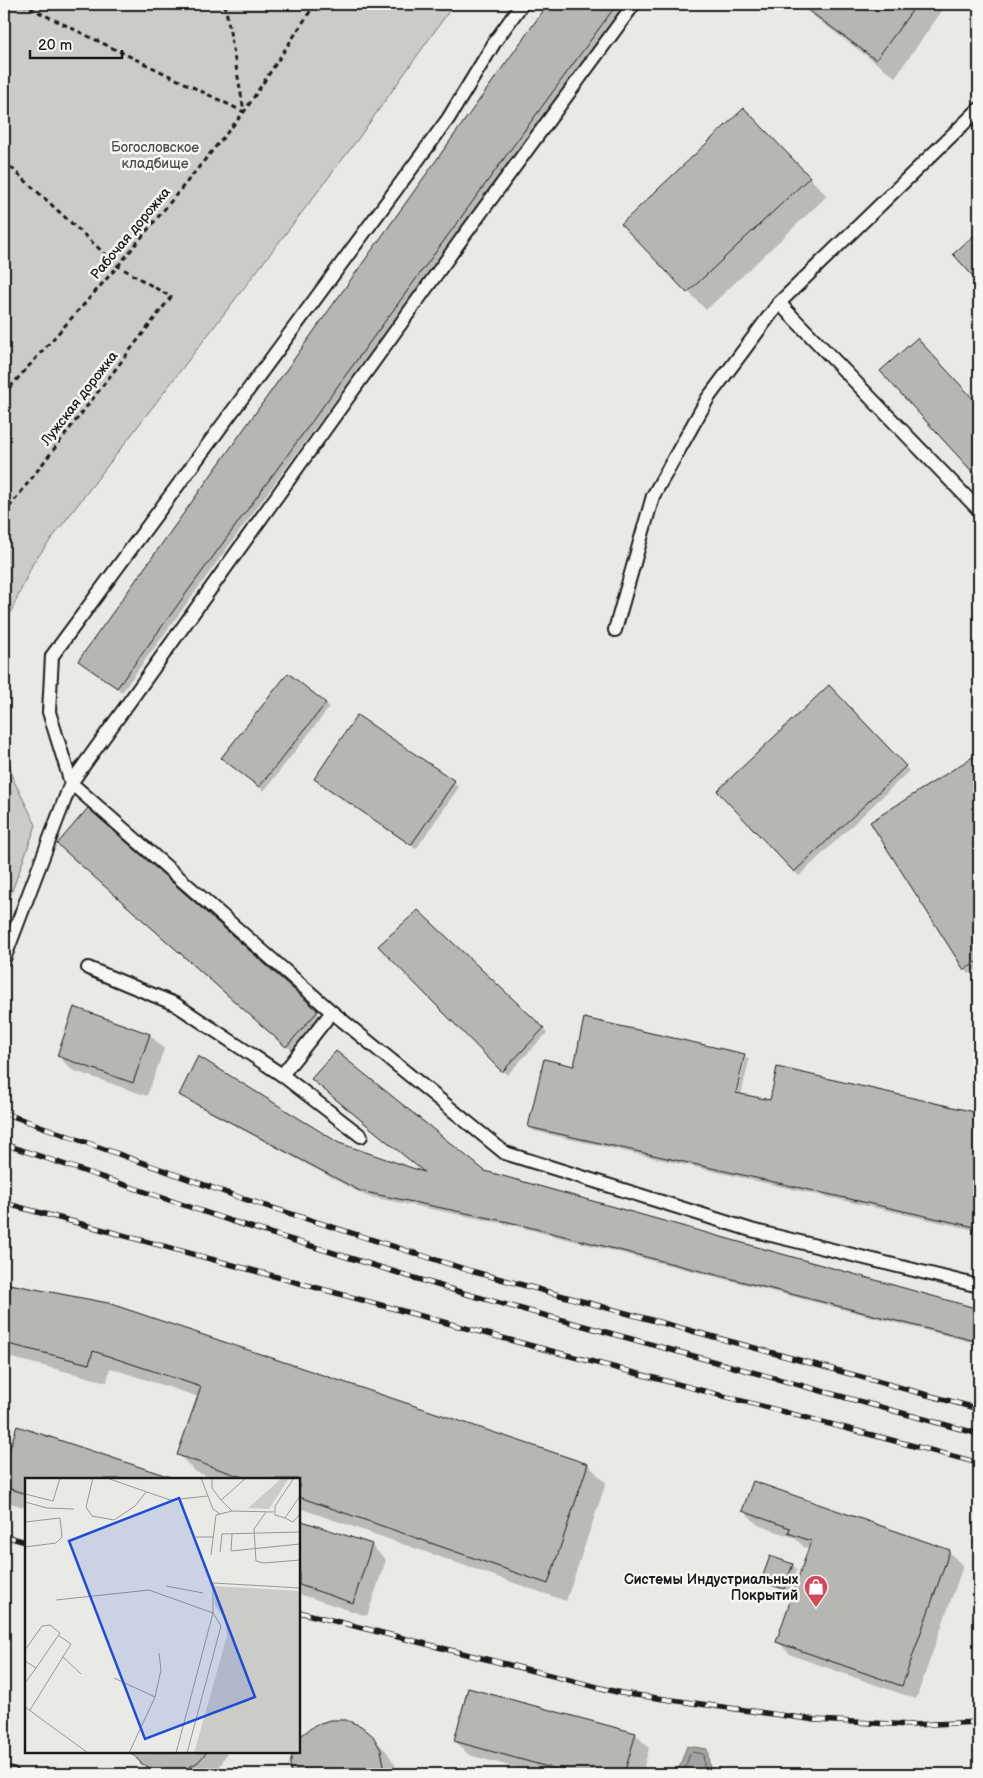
<svg xmlns="http://www.w3.org/2000/svg" width="983" height="1778" viewBox="0 0 983 1778" font-family="'Balsamiq Sans',sans-serif">
<style>
.green{fill:#cbcbc7;stroke:#747472}
.water{fill:#a3a3a1;stroke:#6d6d6c}
.shadow{fill:#0003;fill-rule:evenodd}
.lines{fill:none;stroke-linecap:round;stroke-linejoin:round}
.shore{stroke:#525251;stroke-width:1}
.building{fill:#b6b6b3;stroke:#1c1c1c}
.service-casing{stroke:#1c1c1c;stroke-width:16}
.path{stroke:#1c1c1c;stroke-width:3;stroke-dasharray:5 4;stroke-linecap:butt}
.service{stroke:#f6f6f2;stroke-width:12}
.rail-casing{stroke:#1c1c1c;stroke-width:5.5}
.rail{stroke:#f6f6f2;stroke-width:4;stroke-dasharray:11;stroke-linecap:butt}
.labels{text-anchor:middle;stroke-width:5;stroke-linejoin:round;paint-order:stroke}
.park-label{font-size:14px;fill:#51514f;stroke:#f6f6f2}
.street-label{font-size:14px;fill:#1c1c1c;stroke:#f6f6f2}
.poi-label{font-size:14px;font-weight:bold;fill:#1c1c1c;stroke:#f6f6f2;text-anchor:end}
.inset-road{fill:none;stroke:#979795;stroke-width:1}
.view{fill:#1d4ed8;fill-opacity:0.15;stroke:#1d4ed8;stroke-width:2.5}
.inset-edge{fill:none;stroke:#1c1c1c;stroke-width:2.5}
</style>
<rect width="100%" height="100%" fill="#e9e9e5"/>
<filter id="ink" filterUnits="userSpaceOnUse"><feTurbulence type="fractalNoise" baseFrequency=".02" numOctaves="2"/><feDisplacementMap in="SourceGraphic" scale="10" xChannelSelector="R" yChannelSelector="G"/><feConvolveMatrix kernelMatrix="1 2 1 2 8 2 1 2 1" color-interpolation-filters="sRGB"/></filter>
<g filter="url(#ink)">
<g class="green">
<polygon points="4,4 454,4 355,143 33,563 6,623 4,640"/>
<polygon points="4,738 13,779 36,825 4,913"/>
</g>
<polygon class="water" points="687,1746 707,1749 710,1770 709,1774 677,1774"/>
<g class="shadow">
<polygon points="550,4 625,4 122,692 80,661"/>
<polygon points="797,4 947,4 895,77"/>
<polygon points="761,127 827,196 706,310 623,224"/>
<polygon points="917,339 979,406 979,477 882,371"/>
<polygon points="829,687 909,771 799,876 719,791"/>
<polygon points="325,703 329,708 264,791 227,762"/>
<polygon points="358,717 459,787 416,849 320,783"/>
<polygon points="979,755 979,959 964,968 872,822"/>
<polygon points="63,848 317,1012 321,1016 291,1050"/>
<polygon points="418,912 547,1033 507,1075 380,946"/>
<polygon points="979,962 979,968 969,974 966,970"/>
<polygon points="150,1035 164,1049 147,1096 72,1070 58,1056"/>
<path d="M744,1056L749,1060L741,1095L771,1102L778,1069L979,1114V1231L534,1131L530,1127L574,1068ZM743,1057H746L736,1099H734Z"/>
<polygon points="181,1094 428,1174 484,1172 979,1310 979,1344 515,1226 366,1196 185,1099"/>
<polygon points="4,1284 108,1304 588,1465 606,1483 566,1601 299,1508 299,1479 216,1479 196,1472 178,1454 199,1397 110,1368 107,1382 4,1356"/>
<polygon points="18,1428 172,1479 26,1479 26,1503 24,1507 4,1501 4,1454 9,1456"/>
<polygon points="744,1511 949,1552 963,1566 916,1699 791,1655 777,1641 810,1549 804,1547 795,1538 758,1525"/>
<polygon points="299,1521 372,1546 386,1560 367,1616 299,1594"/>
<polygon points="793,1565 797,1570 789,1592 767,1585 762,1580"/>
<polygon points="635,1734 649,1748 642,1774 539,1774 469,1755 455,1741"/>
<polygon points="303,1736 372,1737 387,1752 395,1765 396,1774 292,1774 291,1764 294,1752 299,1752 299,1743"/>
<polygon points="131,1752 227,1752 221,1765 213,1774 154,1774"/>
</g>
<g class="lines">
<polyline class="shore" points="683,1774 690,1754 692,1752 703,1754 705,1774"/>
</g>
<g class="building">
<polygon points="548,4 617,4 117,688 78,661"/>
<polygon points="800,4 917,4 876,60"/>
<polygon points="744,108 810,177 687,293 621,224"/>
<polygon points="979,231 979,283 953,254"/>
<polygon points="917,338 979,405 979,479 880,371"/>
<polygon points="288,673 326,703 259,787 221,758"/>
<polygon points="829,685 906,766 794,872 717,791"/>
<polygon points="357,715 455,781 411,845 314,779"/>
<polygon points="979,753 979,841 978,842 979,844 979,961 964,970 870,822"/>
<polygon points="88,808 318,1011 286,1047 57,844"/>
<polygon points="418,910 544,1028 502,1072 378,946"/>
<polygon points="74,1007 150,1034 133,1083 57,1056"/>
<polygon points="584,1018 745,1054 736,1093 770,1100 777,1067 979,1113 979,1228 528,1127 544,1059 574,1066"/>
<polygon points="336,1051 485,1171 979,1309 979,1342 509,1222 360,1191 179,1095 198,1056 339,1143 424,1172 311,1079"/>
<polygon points="4,1283 108,1303 588,1464 548,1584 299,1497 299,1479 248,1479 177,1455 201,1387 93,1351 89,1364 4,1343"/>
<polygon points="17,1426 176,1479 26,1479 26,1494 11,1489 10,1494 4,1492 4,1453 8,1454"/>
<polygon points="753,1481 950,1550 902,1686 776,1642 811,1541 788,1533 790,1528 742,1511"/>
<polygon points="299,1520 372,1544 353,1603 299,1585"/>
<polygon points="770,1556 793,1564 784,1589 761,1581"/>
<polygon points="468,1688 636,1733 624,1774 573,1774 454,1741"/>
<polygon points="330,1720 346,1720 361,1726 373,1736 381,1750 384,1765 383,1774 291,1774 290,1764 293,1752 299,1752 299,1740 302,1735 315,1725"/>
<polygon points="130,1752 207,1752 198,1762 184,1770 170,1772 155,1770 142,1764"/>
</g>
<g class="lines">
<defs>
<g id="service">
<polyline points="522,4 496,40 448,119 52,656 49,712 71,783 332,1012 505,1153 751,1230 979,1286"/>
<polyline points="779,303 979,510"/>
<polyline points="615,630 653,496 708,398 779,303 979,109"/>
<polyline points="4,959 71,783 463,237 634,4"/>
<polyline points="88,968 175,1004 282,1075 361,1136"/>
<polyline points="282,1075 332,1012"/>
<polyline points="4,1772 12,1774"/>
</g>
</defs>
<use href="#service" class="service-casing"/>
<g class="path">
<polyline points="22,4 244,112"/>
<polyline points="225,4 244,111"/>
<polyline points="4,161 118,266 171,297 4,514"/>
<polyline points="4,394 118,266 244,112 315,4"/>
</g>
<use href="#service" class="service"/>
<defs>
<g id="rail">
<polyline points="4,1113 241,1198 471,1271 979,1409"/>
<polyline points="4,1144 231,1221 463,1293 979,1434"/>
<polyline points="4,1203 536,1347 979,1463"/>
<polyline points="4,1536 26,1542"/>
<polyline points="299,1612 621,1693 816,1720 911,1725 979,1722"/>
</g>
</defs>
<use href="#rail" class="rail-casing"/>
<use href="#rail" class="rail"/>
</g>
</g>
<defs>
<symbol id="shop-pin" viewBox="-11 -11 22 30"><path d="M0 17L-7.5 6A9.5 9.5 0 1 1 7.5 6Z" fill="#d1495b" stroke="#f6f6f2"/><path d="M-5-2.5h2.3a2.7 3.5 0 0 1 5.4 0H5L5.5 6h-11ZM-1.5-2.5h3a1.5 2.3 0 0 0-3 0Z" fill="#fff"/></symbol>
</defs>
<g fill-rule="evenodd">
<use href="#shop-pin" x="802" y="1573" width="28" height="38"/>
</g>
<g class="labels">
<g class="park-label">
<text x="155" y="152">Богословское<tspan x="155" dy="16">кладбище</tspan></text>
</g>
<g class="street-label">
<text transform="translate(130 233) rotate(-50)" y="5">Рабочая дорожка</text>
<text transform="translate(79 398) rotate(-52)" y="5">Лужская дорожка</text>
</g>
<g class="poi-label">
<text x="798" y="1584">Системы Индустриальных<tspan x="798" dy="16">Покрытий</tspan></text>
</g>
</g>
<g transform="translate(25 1478)">
<rect width="275" height="275" fill="#e9e9e5"/>
<path d="M257,0H264L244,31L223,30ZM189,108L275,113V275H169L202,158L200,140L190,128Z" fill="#cbcbc7"/>
<path class="inset-road" d="M68,0L61,29L67,38L89,42L110,28L121,14M82,0L145,22L183,18M176,0L188,31L195,36M187,0V10L196,22M269,0L250,28V37L260,40L275,18M0,16L28,23L35,0M0,24L22,30L49,31M207,33L196,22L221,0M241,34L229,51L231,83L238,85L275,82M260,40L268,44L275,36M0,44L35,40L37,59L31,65L0,69M207,56L206,73L275,66M171,59H188M195,74L197,56L275,54M186,77L191,37L207,33L249,34M141,108L178,115M31,122L124,112L188,135L196,148L162,275M0,172L17,148L25,147L35,155L11,190L0,183M38,179L56,196M89,200L130,219M0,205L11,190M0,229L63,275M5,232L46,166L33,157M104,275L130,219L136,192L134,175M151,275L188,135V105L275,110"/>
<path class="view" d="M154,20L230,219L120,261L44,63Z"/>
<rect width="275" height="275" class="inset-edge"/>
</g>
<rect width="983" height="1778" fill="none" stroke="#f6f6f2" stroke-width="20"/>
<rect x="10" y="10" width="963" height="1758" fill="none" stroke="#1c1c1c" stroke-width="2" filter="url(#ink)"/>
<path d="M30 50v8h92v-8" fill="none" stroke="#1c1c1c" stroke-width="2.5"/>
<text x="38" y="50" font-size="15" fill="#1c1c1c" stroke="#f6f6f2" stroke-width="4" paint-order="stroke">20 m</text>
</svg>
